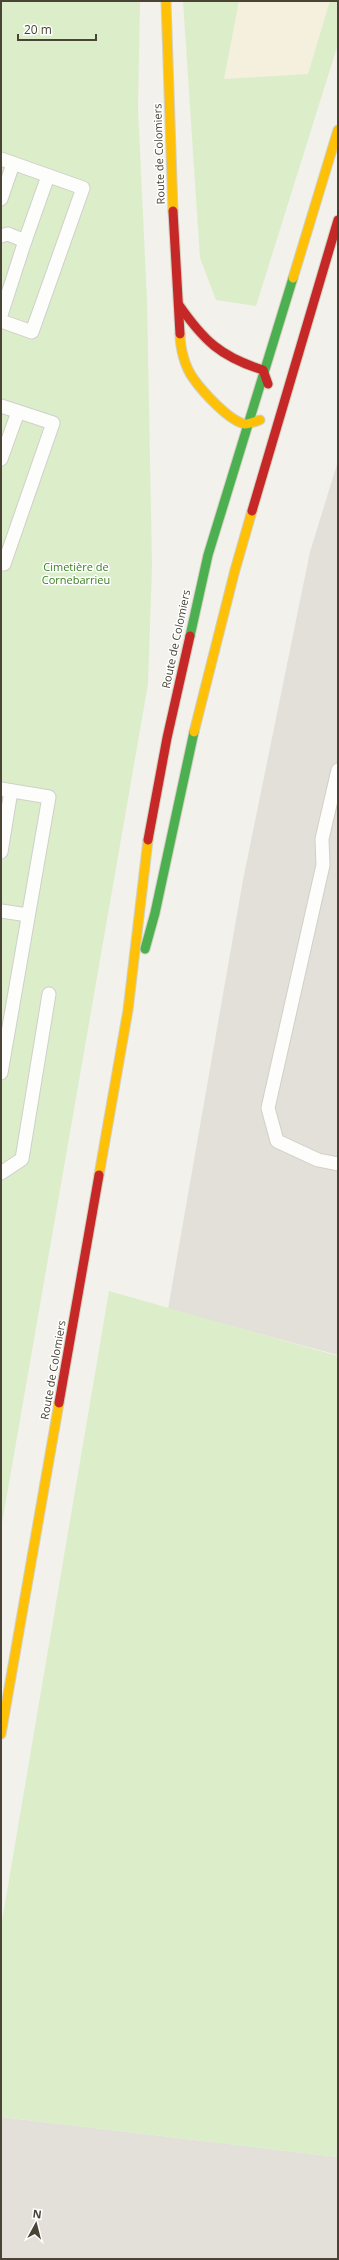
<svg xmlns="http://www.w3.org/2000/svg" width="339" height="2260" viewBox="0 0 339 2260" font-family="'Open Sans',sans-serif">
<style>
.commercial{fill:#f5efdd}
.industrial{fill:#e2e0d9}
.green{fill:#dbeec9}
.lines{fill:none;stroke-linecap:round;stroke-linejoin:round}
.lane-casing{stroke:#d0cfc9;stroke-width:15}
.fast-casing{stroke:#d2d0c1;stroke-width:11}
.slow-casing{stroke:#d2d0c1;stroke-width:11}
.jam-casing{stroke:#d2d0c1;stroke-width:11}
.lane{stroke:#fdfdfc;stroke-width:13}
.fast{stroke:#4caf50;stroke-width:9}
.slow{stroke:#ffc107;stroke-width:9}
.jam{stroke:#c62828;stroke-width:9}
.labels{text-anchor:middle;stroke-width:3;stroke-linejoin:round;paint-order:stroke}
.street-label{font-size:11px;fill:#494436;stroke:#fff}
.park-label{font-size:11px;fill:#3a8124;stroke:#fff}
</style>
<rect width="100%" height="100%" fill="#f2f1eb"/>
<polygon class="commercial" points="239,1 330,1 308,74 224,79"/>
<g class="industrial">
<polygon points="338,461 338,1355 168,1309 243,880 310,552"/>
<polygon points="1,2117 338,2157 338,2259 1,2259"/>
</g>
<g class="green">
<polygon points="1,1 140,1 138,108 147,301 152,566 148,684 1,1529"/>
<polygon points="183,1 239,1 224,79 308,74 330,1 338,1 338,44 256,306 216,300 200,258"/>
<polygon points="109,1291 338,1356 338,2157 1,2117 1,1927"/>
</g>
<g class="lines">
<defs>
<g id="lane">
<polyline points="1,159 83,188 32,332 1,321"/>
<polyline points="1,199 13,164"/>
<polyline points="1,236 8,234 25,241 48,176"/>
<polyline points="1,315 25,241"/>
<polyline points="1,406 53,423 4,564 1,563"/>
<polyline points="1,459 18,412"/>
<polyline points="338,770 322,839 323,865 268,1108 277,1141 318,1160 338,1164"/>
<polyline points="1,789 49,797 1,1073"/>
<polyline points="1,852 11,791"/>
<polyline points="1,911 28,915"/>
<polyline points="1,1173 22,1159 49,994"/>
</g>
<g id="fast">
<polyline points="190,636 208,555 293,278"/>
<polyline points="145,949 155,913 194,732"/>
</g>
<g id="slow">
<polyline points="166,1 173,211"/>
<polyline points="293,278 338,130"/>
<path d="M180,334C180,348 185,367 193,378C202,391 229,421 245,424C250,424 256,421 260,420"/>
<polyline points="194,732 235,570 252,511"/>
<polyline points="99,1175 128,1010 148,840"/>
<polyline points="1,1734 59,1403"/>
</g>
<g id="jam">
<polyline points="173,211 180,334"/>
<path d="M179,305C204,341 221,357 263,370L268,384"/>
<polyline points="252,511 338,220"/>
<polyline points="148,840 167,738 190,636"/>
<polyline points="59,1403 99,1175"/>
</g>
</defs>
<use href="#lane" class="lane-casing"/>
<use href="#fast" class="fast-casing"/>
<use href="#slow" class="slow-casing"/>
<use href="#jam" class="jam-casing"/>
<use href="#lane" class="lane"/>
<use href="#fast" class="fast"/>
<use href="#slow" class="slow"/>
<use href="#jam" class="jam"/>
</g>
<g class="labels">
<g class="street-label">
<text transform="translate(159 154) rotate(-92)" y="4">Route de Colomiers</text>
<text transform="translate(176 639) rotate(-78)" y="4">Route de Colomiers</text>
<text transform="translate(53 1370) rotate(-80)" y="4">Route de Colomiers</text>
</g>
<g class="park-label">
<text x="76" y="571">Cimetière de<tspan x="76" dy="13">Cornebarrieu</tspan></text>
</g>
</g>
<rect width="339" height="2260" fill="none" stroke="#494436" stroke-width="4"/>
<g transform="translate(36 2224) rotate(7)" stroke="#ffffff" stroke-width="3" paint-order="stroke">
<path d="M0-3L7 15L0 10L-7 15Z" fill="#494436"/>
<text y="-6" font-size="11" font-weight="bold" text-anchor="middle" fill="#494436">N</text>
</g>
<path d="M18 34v6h78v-6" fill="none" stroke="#494436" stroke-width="2"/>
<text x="24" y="34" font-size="12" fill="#494436" stroke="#ffffff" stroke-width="3" paint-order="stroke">20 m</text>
</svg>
